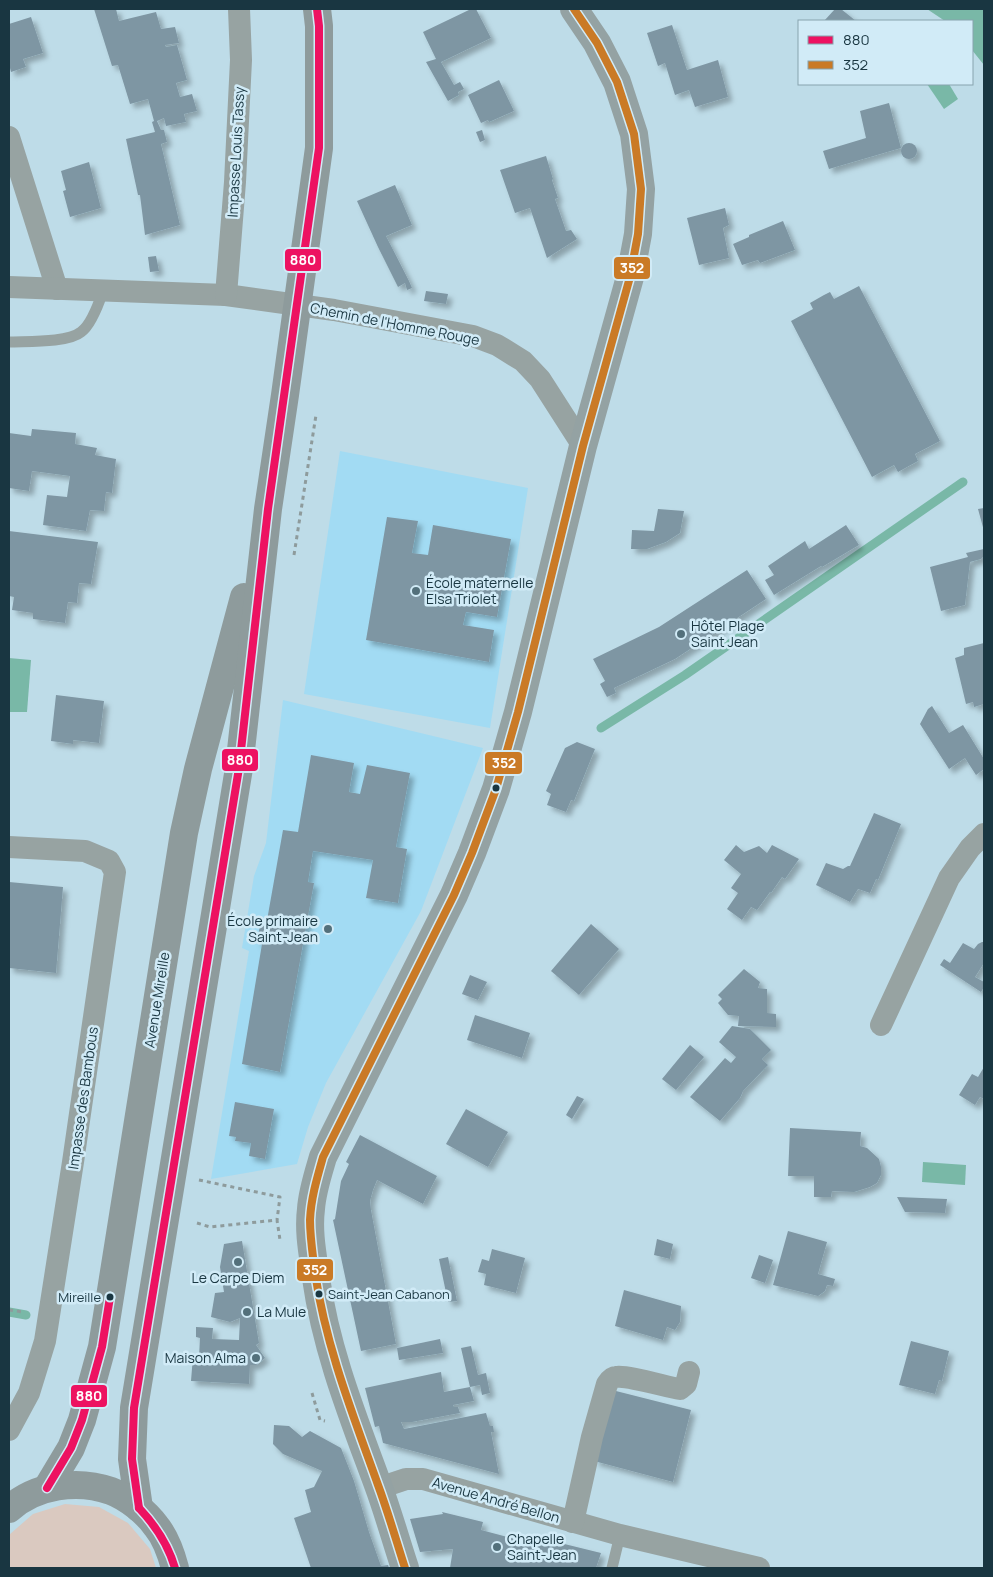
<svg xmlns="http://www.w3.org/2000/svg" width="993" height="1577" viewBox="0 0 993 1577" font-family="Manrope,sans-serif">
<style>
.built{fill:#a2dbf3}
.green{fill:#dac9c0}
.water{fill:#79b8a7}
.lines{fill:none;stroke-linecap:round;stroke-linejoin:round}
.stream{stroke:#79b8a7;stroke-width:9}
.building{fill:#7e96a3;filter:url(#shadow)}
.path{stroke:#8e9b9c;stroke-width:3;stroke-dasharray:4 4;stroke-linecap:butt}
.lane{stroke:#97a3a2;stroke-width:11}
.street{stroke:#97a3a2;stroke-width:22}
.secondary{stroke:#94a2a3;stroke-width:28}
.primary{stroke:#8e9b9c;stroke-width:28}
.bus-1-casing{stroke:#d1ebf7;stroke-width:11}
.bus-2-casing{stroke:#d1ebf7;stroke-width:11}
.bus-1{stroke:#ed1261;stroke-width:8}
.bus-2{stroke:#ca7a26;stroke-width:8}
.poi-dot{fill:#53707b;stroke:#d1ebf7;stroke-width:2}
.bus-dot{fill:#193641;stroke:#d1ebf7;stroke-width:2}
.labels{text-anchor:middle;stroke-width:5;stroke-linejoin:round;paint-order:stroke}
.bus-label{font-size:13px;fill:#193641;stroke:#d1ebf7;text-anchor:start}
.street-label{font-size:14px;fill:#193641;stroke:#d1ebf7}
.poi-label{font-size:14px;fill:#193641;stroke:#d1ebf7;text-anchor:start}
.line-badge{stroke:#d1ebf7;stroke-width:2}
.badge-label{font-size:14px;text-anchor:middle;font-weight:bold;fill:#fff}
</style>
<defs>
<filter id="shadow"><feDropShadow dx="4.5" dy="4.5" stdDeviation="2.5" flood-color="#0004"/></filter>
</defs>
<rect width="100%" height="100%" fill="#bedce8"/>
<g class="built">
<polygon points="340,451 528,488 490,728 304,694"/>
<polygon points="283,700 483,748 421,911 326,1083 308,1127 297,1164 211,1179 249,951 242,948 254,876 266,843"/>
</g>
<polygon class="green" points="65,1504 99,1507 128,1523 150,1549 156,1568 9,1568 9,1535 33,1514"/>
<g class="water">
<polygon points="927,9 984,9 984,65 972,50 972,21 945,21"/>
<polygon points="927,84 949,84 958,99 944,109"/>
<polygon points="9,658 31,660 27,712 9,712"/>
<polygon points="923,1162 966,1165 965,1185 922,1182"/>
</g>
<g class="lines">
<g class="stream">
<polyline points="601,728 685,675 963,482"/>
<polyline points="9,1312 26,1315"/>
</g>
</g>
<g class="building">
<polygon points="94,9 116,9 119,21 156,12 161,29 175,27 179,43 165,45 166,47 177,45 187,80 176,83 180,97 192,94 197,111 184,114 186,122 166,126 164,118 157,121 161,130 164,130 167,142 161,144 180,225 145,235 140,195 138,195 126,139 155,132 152,122 154,121 148,99 130,104 118,65 112,66"/>
<polygon points="471,9 476,9 491,38 441,62 454,85 460,82 464,89 458,92 459,95 448,101 426,62 436,59 423,32"/>
<polygon points="835,9 841,9 856,21 824,21"/>
<polygon points="31,17 43,53 23,59 26,67 11,72 9,64 9,24"/>
<polygon points="672,25 687,70 718,60 728,97 695,107 689,90 675,95 665,63 658,66 647,33"/>
<polygon points="499,80 514,111 489,122 488,120 481,123 468,95"/>
<polygon points="889,103 901,148 829,169 823,151 866,138 860,111"/>
<polygon points="482,130 485,140 480,142 476,132"/>
<circle cx="909" cy="151" r="8"/>
<polygon points="546,156 553,179 552,180 558,198 555,199 566,231 571,230 577,239 547,258 530,208 515,213 500,170"/>
<polygon points="89,162 101,208 70,217 63,191 66,190 61,171"/>
<polygon points="395,185 412,225 386,236 409,281 412,288 407,290 405,283 398,287 378,247 357,201"/>
<polygon points="725,208 729,225 723,228 729,258 699,265 687,218"/>
<polygon points="783,221 795,250 760,263 758,260 742,265 733,244 749,237 749,235"/>
<polygon points="156,256 159,271 150,272 148,257"/>
<polygon points="859,286 940,441 915,454 918,461 898,472 894,465 872,477 791,321 813,309 810,303 824,295 830,292 834,299"/>
<polygon points="426,291 448,294 446,304 424,301"/>
<polygon points="32,429 76,433 75,444 97,448 95,455 116,459 112,493 106,492 104,511 90,510 86,531 43,525 47,495 67,497 70,476 32,471 29,491 9,488 9,433 31,436"/>
<polygon points="984,508 984,531 978,509"/>
<polygon points="658,509 684,511 680,533 666,542 647,549 631,549 632,530 654,531"/>
<polygon points="387,517 418,521 412,553 428,555 433,525 511,539 497,617 466,612 463,625 494,630 489,662 366,640"/>
<polygon points="846,525 859,545 822,567 821,566 774,595 765,580 774,575 768,566 805,541 809,549"/>
<polygon points="9,531 98,542 91,584 79,583 77,603 68,602 65,623 33,619 33,613 12,610 14,597 9,596"/>
<polygon points="984,549 984,556 981,559 970,562 965,605 941,611 930,567 968,557 966,553"/>
<polygon points="747,570 766,599 675,659 614,688 616,693 607,697 600,684 605,681 593,659 659,627"/>
<polygon points="984,643 984,704 974,707 973,702 966,704 955,658 964,655 964,648"/>
<polygon points="56,695 104,701 99,743 73,740 73,744 51,741"/>
<polygon points="932,706 949,733 963,725 984,759 984,769 976,775 965,758 949,769 920,724 928,709"/>
<polygon points="577,742 595,749 574,801 571,800 566,812 547,805 551,794 546,791 565,748"/>
<polygon points="311,755 354,763 349,792 360,794 367,765 410,773 396,847 407,849 398,903 366,898 373,860 313,851 308,882 314,883 280,1072 242,1064 262,944 257,943 260,925 266,926 283,830 298,832"/>
<polygon points="874,813 901,824 878,880 876,879 870,893 858,889 850,902 816,885 826,863 843,869 848,866 850,866"/>
<polygon points="736,845 744,852 759,846 767,853 772,845 799,859 785,879 782,877 771,893 770,892 757,910 751,907 742,920 727,909 738,893 731,888 741,874 724,860"/>
<polygon points="9,882 63,887 56,973 9,968"/>
<polygon points="591,924 619,949 579,995 551,971"/>
<polygon points="982,942 984,942 984,963 975,977 984,982 984,987 981,992 940,965 944,959 950,963 963,943 974,949 978,944"/>
<polygon points="744,969 760,982 758,988 767,989 767,1013 776,1014 776,1027 738,1026 739,1016 728,1015 718,1003 722,999 718,995"/>
<polygon points="470,975 487,982 478,1000 462,994"/>
<polygon points="475,1015 530,1033 522,1058 467,1040"/>
<polygon points="732,1026 750,1029 771,1050 762,1059 768,1065 743,1091 740,1098 720,1121 690,1097 725,1058 731,1063 736,1057 719,1042"/>
<polygon points="690,1045 704,1057 676,1090 662,1079"/>
<polygon points="984,1067 984,1099 980,1097 975,1105 959,1095 972,1074 978,1077"/>
<polygon points="577,1096 584,1099 572,1119 566,1115"/>
<polygon points="235,1102 274,1109 265,1159 249,1156 251,1143 235,1141 236,1137 229,1136"/>
<polygon points="466,1109 508,1132 488,1167 446,1144"/>
<polygon points="790,1128 861,1132 860,1146 867,1148 879,1159 881,1167 881,1175 877,1183 870,1187 854,1192 832,1191 831,1197 814,1197 814,1176 788,1176"/>
<polygon points="360,1135 437,1176 423,1204 377,1180 373,1190 370,1201 371,1210 396,1344 361,1351 333,1220 335,1219 341,1181 349,1164 346,1162"/>
<polygon points="897,1197 947,1199 945,1213 905,1212"/>
<polygon points="788,1231 827,1242 818,1274 835,1279 833,1286 827,1285 825,1291 818,1296 773,1285"/>
<polygon points="657,1239 673,1244 670,1259 654,1255"/>
<polygon points="242,1241 259,1343 256,1345 265,1358 256,1365 250,1365 249,1384 191,1381 193,1356 199,1357 200,1338 196,1337 196,1327 213,1328 212,1339 239,1340 240,1318 230,1322 211,1317 215,1293 224,1292 220,1267 224,1244"/>
<polygon points="492,1249 525,1258 516,1293 484,1285 486,1274 478,1272 482,1259 489,1261"/>
<polygon points="759,1255 773,1260 765,1283 751,1278"/>
<polygon points="448,1257 457,1301 448,1302 439,1259"/>
<polygon points="624,1290 681,1306 680,1322 675,1330 667,1327 663,1340 615,1326"/>
<polygon points="440,1339 443,1353 399,1360 397,1348"/>
<polygon points="911,1341 949,1351 942,1381 939,1380 935,1394 899,1385"/>
<polygon points="471,1346 478,1375 486,1373 490,1393 482,1395 480,1385 470,1387 461,1348"/>
<polygon points="441,1372 444,1392 470,1387 474,1401 453,1405 454,1407 458,1407 460,1413 412,1422 401,1422 404,1429 486,1413 490,1426 493,1426 494,1432 491,1432 499,1474 383,1443 379,1426 375,1427 365,1388"/>
<polygon points="612,1390 691,1410 673,1482 594,1461"/>
<polygon points="274,1425 289,1426 302,1437 310,1431 341,1448 354,1481 369,1532 381,1566 388,1565 389,1568 311,1568 294,1518 311,1512 305,1490 314,1487 322,1471 283,1454 273,1444"/>
<polygon points="442,1512 483,1522 481,1530 526,1542 528,1535 540,1538 538,1545 542,1546 544,1539 601,1553 596,1568 450,1568 453,1549 420,1552 410,1519 443,1514"/>
</g>
<g class="lines">
<g class="path">
<polyline points="294,555 316,415"/>
<polyline points="199,1180 280,1197 277,1220"/>
<polyline points="197,1223 210,1227 277,1220 280,1240"/>
<polyline points="9,1310 23,1312"/>
<polyline points="312,1393 320,1420 325,1421"/>
</g>
<g class="lane">
<path d="M9,342C26,341 68,343 81,332C91,325 99,303 103,291"/>
<polyline points="612,1568 620,1535"/>
</g>
<g class="street">
<polyline points="9,137 57,289"/>
<polyline points="9,287 226,295 334,310 473,336 497,345 523,361 540,379 583,446"/>
<polyline points="226,295 235,182 241,60 239,9"/>
<polyline points="9,847 85,851 109,861 115,872 73,1162 45,1341 29,1393 9,1430"/>
<polyline points="881,1025 949,878 970,848 984,834"/>
<polyline points="379,1488 406,1479 423,1479 620,1535 759,1568"/>
<path d="M573,1522L592,1437L607,1384C609,1381 612,1377 616,1377C627,1375 667,1387 680,1389L686,1384L689,1372"/>
</g>
<path class="secondary" d="M405,1568C396,1541 388,1512 378,1485C353,1417 326,1350 316,1278C313,1256 308,1232 311,1209C312,1192 318,1174 323,1157L454,895L472,853L496,789L518,712L583,446L630,277L638,234L641,189L634,134L617,82L597,43L574,9"/>
<g class="primary">
<polyline points="47,1488 71,1448 82,1420 102,1347 184,833 198,769 244,597"/>
<polyline points="139,1508 132,1459 134,1408 239,768 268,509 285,395 319,148 319,26 317,9"/>
<path d="M9,1509C36,1485 77,1479 111,1491C127,1497 146,1512 156,1526C166,1538 171,1553 175,1568"/>
</g>
<defs>
<g id="bus-1">
<polyline points="47,1488 71,1448 82,1420 102,1347 110,1297"/>
<polyline points="139,1508 132,1459 134,1408 239,768 268,509 319,148 319,26 317,9"/>
<path d="M139,1508C156,1526 168,1544 175,1568"/>
</g>
<path id="bus-2" d="M405,1568C396,1540 388,1512 378,1485C353,1415 326,1347 315,1273C313,1256 310,1238 310,1220C311,1198 317,1178 323,1157L454,895L472,853L496,789L518,712L583,446L630,277L638,234L641,189L634,134L617,82L597,43L574,9"/>
</defs>
<use href="#bus-1" class="bus-1-casing"/>
<use href="#bus-2" class="bus-2-casing"/>
<use href="#bus-1" class="bus-1"/>
<use href="#bus-2" class="bus-2"/>
</g>
<g class="poi-dot">
<circle cx="416" cy="591" r="5"/>
<circle cx="681" cy="634" r="5"/>
<circle cx="328" cy="929" r="5"/>
<circle cx="238" cy="1262" r="5"/>
<circle cx="247" cy="1312" r="5"/>
<circle cx="256" cy="1358" r="5"/>
<circle cx="497" cy="1547" r="5"/>
</g>
<g class="bus-dot">
<circle cx="496" cy="788" r="4.5"/>
<circle cx="319" cy="1294" r="4.5"/>
<circle cx="110" cy="1297" r="4.5"/>
</g>
<g class="labels">
<g class="bus-label">
<text x="328" y="1299">Saint-Jean Cabanon</text>
<text x="101" y="1302" text-anchor="end">Mireille</text>
</g>
<g class="street-label">
<text transform="translate(236 152) rotate(-87)" y="5">Impasse Louis Tassy</text>
<text transform="translate(395 324) rotate(11)" y="5">Chemin de l'Homme Rouge</text>
<text transform="translate(157 1000) rotate(-81)" y="5">Avenue Mireille</text>
<text transform="translate(83 1098) rotate(-82)" y="5">Impasse des Bambous</text>
<text transform="translate(496 1500) rotate(16)" y="5">Avenue André Bellon</text>
</g>
<g class="poi-label">
<text x="426" y="588">École maternelle<tspan x="426" dy="16">Elsa Triolet</tspan></text>
<text x="691" y="631">Hôtel Plage<tspan x="691" dy="16">Saint Jean</tspan></text>
<text x="318" y="926" text-anchor="end">École primaire<tspan x="318" dy="16">Saint-Jean</tspan></text>
<text x="238" y="1283" text-anchor="middle">Le Carpe Diem</text>
<text x="257" y="1317">La Mule</text>
<text x="246" y="1363" text-anchor="end">Maison Alma</text>
<text x="507" y="1544">Chapelle<tspan x="507" dy="16">Saint-Jean</tspan></text>
</g>
</g>
<g class="line-badge">
<rect x="284" y="248" width="38" height="24" rx="5" fill="#ed1261"/>
<rect x="613" y="256" width="38" height="24" rx="5" fill="#ca7a26"/>
<rect x="221" y="748" width="38" height="24" rx="5" fill="#ed1261"/>
<rect x="484" y="751" width="39" height="24" rx="5" fill="#ca7a26"/>
<rect x="296" y="1258" width="38" height="24" rx="5" fill="#ca7a26"/>
<rect x="70" y="1384" width="38" height="24" rx="5" fill="#ed1261"/>
</g>
<g class="badge-label">
<text x="303" y="265">880</text>
<text x="632" y="273">352</text>
<text x="240" y="765">880</text>
<text x="504" y="768">352</text>
<text x="315" y="1275">352</text>
<text x="89" y="1401">880</text>
</g>
<rect width="993" height="1577" fill="none" stroke="#193641" stroke-width="20"/>
<rect x="798" y="20" width="175" height="65" fill="#d1ebf7" stroke="#87a3ae"/>
<rect x="808" y="36" width="25" height="8" fill="#ed1261" stroke="#87a3ae"/>
<text x="843" y="45" font-size="15" fill="#193641">880</text>
<rect x="808" y="61" width="25" height="8" fill="#ca7a26" stroke="#87a3ae"/>
<text x="843" y="70" font-size="15" fill="#193641">352</text>
</svg>
